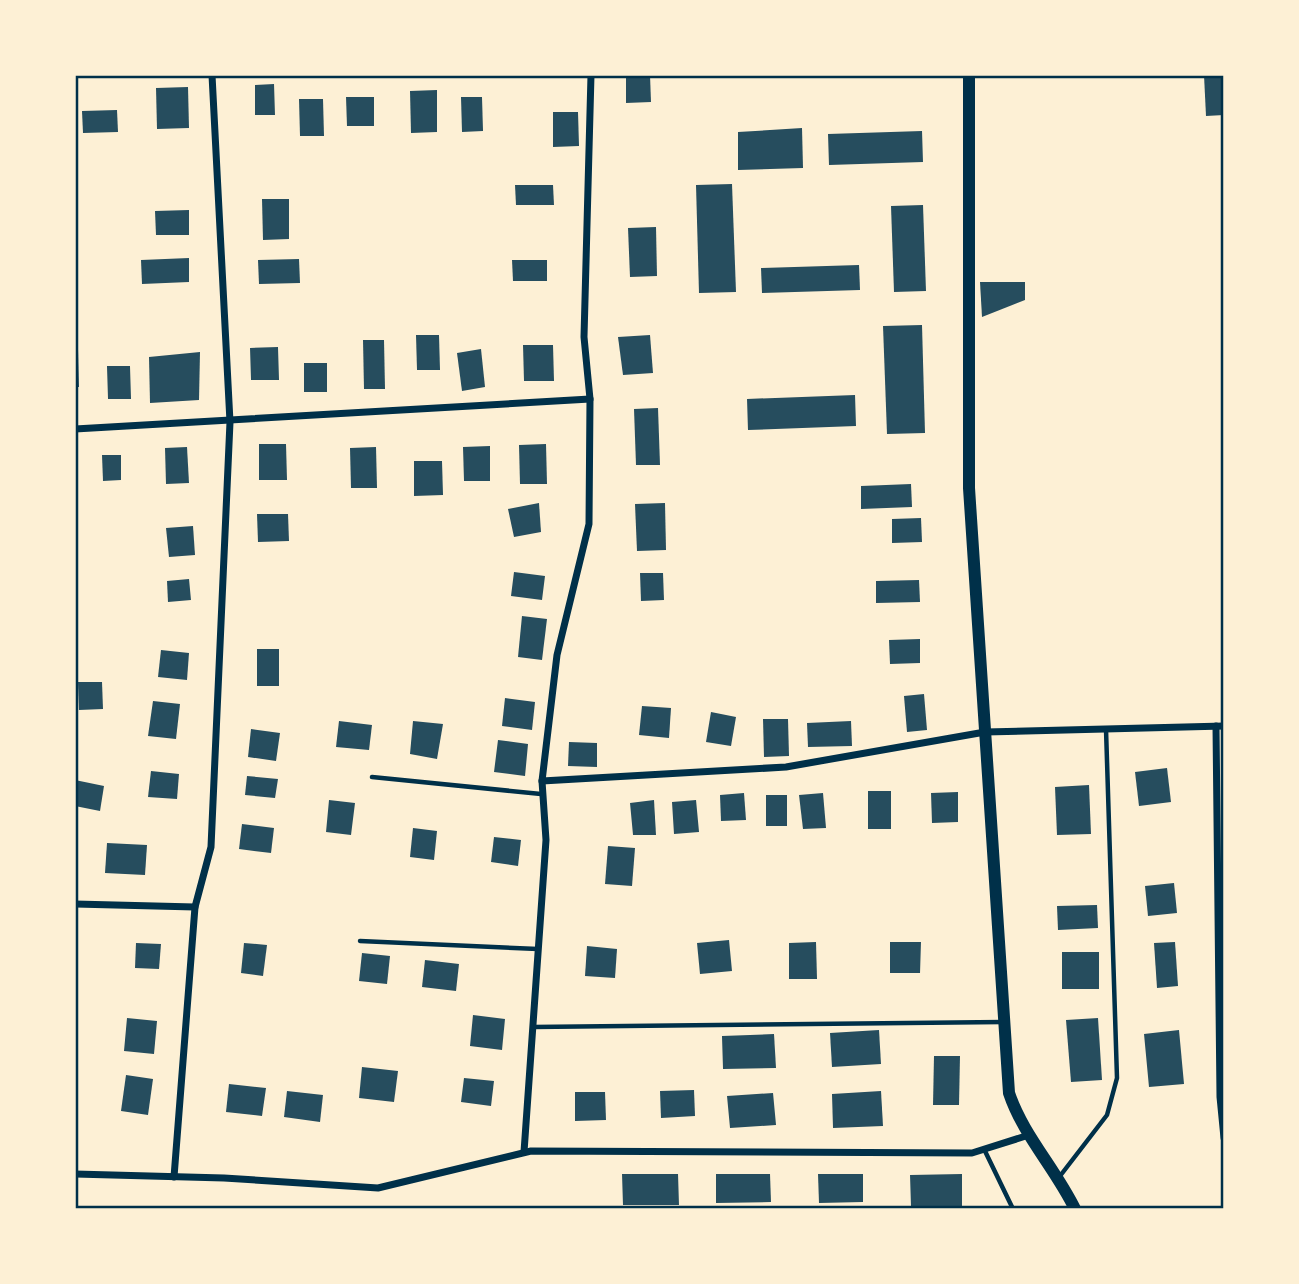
<svg xmlns="http://www.w3.org/2000/svg" width="1299" height="1284" viewBox="0 0 1299 1284" font-family="'Golos Text',sans-serif">
<style>
.building{fill:#264d5e}
.lines{fill:none;stroke-linecap:round;stroke-linejoin:round}
.service{stroke:#003049;stroke-width:4.5}
.minor{stroke:#003049;stroke-width:7}
.tertiary{stroke:#003049;stroke-width:12}
.neatline{fill:none;stroke:#003049;stroke-width:2.5}
</style>
<rect width="100%" height="100%" fill="#fdf0d5"/>
<g class="building">
<polygon points="626,75 650,75 651,102 626,103"/>
<polygon points="1204,75 1224,75 1224,115 1206,116"/>
<polygon points="274,84 275,115 255,115 255,85"/>
<polygon points="188,87 189,128 157,129 156,88"/>
<polygon points="437,90 437,132 411,133 410,91"/>
<polygon points="346,97 374,97 374,126 347,126"/>
<polygon points="461,97 482,97 483,131 462,132"/>
<polygon points="299,99 323,99 324,136 300,136"/>
<polygon points="117,110 118,132 83,133 82,111"/>
<polygon points="553,112 578,112 579,146 553,147"/>
<polygon points="802,128 803,168 738,170 738,132"/>
<polygon points="922,131 923,162 829,165 828,134"/>
<polygon points="732,184 736,292 699,293 696,185"/>
<polygon points="515,185 553,185 554,205 516,205"/>
<polygon points="262,199 289,199 289,239 263,240"/>
<polygon points="923,205 926,291 894,292 891,206"/>
<polygon points="189,210 189,235 156,235 155,211"/>
<polygon points="656,227 657,276 630,277 628,228"/>
<polygon points="189,258 189,282 142,284 141,260"/>
<polygon points="299,259 300,283 259,284 258,260"/>
<polygon points="512,260 547,260 547,281 513,281"/>
<polygon points="859,265 860,290 762,293 761,268"/>
<polygon points="980,282 1025,282 1025,300 982,317"/>
<polygon points="922,325 925,433 887,434 883,326"/>
<polygon points="416,335 439,335 440,370 417,370"/>
<polygon points="650,335 653,373 623,375 618,337"/>
<polygon points="363,340 384,340 385,389 364,389"/>
<polygon points="523,345 553,345 554,381 524,381"/>
<polygon points="278,347 279,380 251,380 250,348"/>
<polygon points="78,349 79,387 75,387 75,350"/>
<polygon points="481,349 485,387 462,391 457,353"/>
<polygon points="200,352 199,400 150,403 149,357"/>
<rect x="304" y="363" width="23" height="29"/>
<polygon points="107,366 130,366 131,399 108,399"/>
<polygon points="855,395 856,426 748,430 747,399"/>
<polygon points="658,408 660,465 636,465 634,409"/>
<polygon points="259,444 286,444 287,480 259,480"/>
<polygon points="546,444 547,484 520,484 519,445"/>
<polygon points="490,446 490,481 464,481 463,447"/>
<polygon points="187,447 189,483 166,484 165,448"/>
<polygon points="376,447 377,488 351,488 350,448"/>
<polygon points="102,455 121,455 121,480 103,481"/>
<polygon points="414,461 442,461 443,495 414,496"/>
<polygon points="911,484 912,507 861,509 861,486"/>
<polygon points="539,503 541,532 514,537 508,509"/>
<polygon points="665,503 666,550 637,551 635,504"/>
<polygon points="257,514 288,514 289,541 258,542"/>
<polygon points="921,518 922,542 892,543 892,519"/>
<polygon points="193,526 195,555 169,557 166,528"/>
<polygon points="514,572 545,576 542,600 511,596"/>
<polygon points="640,573 663,573 664,600 641,601"/>
<polygon points="189,579 191,600 168,602 167,581"/>
<polygon points="919,580 920,602 876,603 876,581"/>
<polygon points="522,616 547,619 542,660 518,657"/>
<polygon points="920,639 920,663 890,664 889,640"/>
<rect x="257" y="649" width="22" height="37"/>
<polygon points="161,650 189,653 187,680 158,677"/>
<polygon points="78,682 102,682 103,709 79,710"/>
<polygon points="924,694 927,730 907,732 904,696"/>
<polygon points="505,698 535,702 532,730 502,726"/>
<polygon points="153,701 180,704 176,739 148,736"/>
<polygon points="642,706 671,708 669,738 639,735"/>
<polygon points="711,712 736,717 731,746 706,742"/>
<polygon points="763,719 788,719 789,756 764,757"/>
<polygon points="339,721 372,725 369,750 336,747"/>
<polygon points="413,721 443,724 437,759 410,754"/>
<polygon points="851,721 852,746 808,747 807,723"/>
<polygon points="251,729 280,733 276,761 248,757"/>
<polygon points="498,740 528,744 525,776 494,772"/>
<polygon points="569,742 597,743 597,767 568,766"/>
<polygon points="1167,768 1171,802 1139,806 1135,772"/>
<polygon points="151,771 179,774 177,799 148,797"/>
<polygon points="247,776 278,779 275,798 245,795"/>
<polygon points="75,780 104,786 100,811 75,806"/>
<polygon points="1089,785 1091,834 1057,835 1055,787"/>
<rect x="868" y="791" width="23" height="38"/>
<polygon points="958,792 958,822 932,823 931,793"/>
<polygon points="744,793 746,820 721,821 720,795"/>
<polygon points="823,793 826,828 803,829 799,795"/>
<rect x="766" y="795" width="21" height="31"/>
<polygon points="329,800 355,803 351,835 326,832"/>
<polygon points="654,800 656,835 633,835 630,803"/>
<polygon points="696,800 699,832 674,834 672,802"/>
<polygon points="242,824 274,828 271,853 239,849"/>
<polygon points="413,828 437,831 434,860 410,857"/>
<polygon points="494,837 521,840 518,866 491,862"/>
<polygon points="107,843 147,845 145,875 105,873"/>
<polygon points="608,846 635,848 632,886 605,884"/>
<polygon points="1174,883 1177,913 1148,916 1145,886"/>
<polygon points="1097,905 1098,928 1058,930 1057,906"/>
<polygon points="729,940 732,971 700,974 697,943"/>
<polygon points="816,942 817,979 789,979 789,943"/>
<polygon points="890,942 921,942 920,973 890,973"/>
<polygon points="1175,942 1178,986 1157,988 1154,943"/>
<polygon points="136,943 161,944 159,969 135,968"/>
<polygon points="244,943 267,945 263,976 241,973"/>
<polygon points="587,946 617,949 615,978 585,976"/>
<rect x="1062" y="952" width="37" height="37"/>
<polygon points="362,953 390,956 387,984 359,981"/>
<polygon points="425,960 459,964 456,991 422,987"/>
<polygon points="473,1015 505,1019 502,1050 470,1046"/>
<polygon points="127,1018 157,1021 154,1054 124,1051"/>
<polygon points="1098,1018 1102,1080 1071,1082 1066,1020"/>
<polygon points="879,1030 881,1064 832,1067 830,1033"/>
<polygon points="1179,1030 1184,1084 1149,1087 1144,1034"/>
<polygon points="774,1034 776,1068 723,1069 722,1036"/>
<polygon points="934,1056 960,1056 959,1105 933,1105"/>
<polygon points="362,1067 398,1071 394,1102 359,1098"/>
<polygon points="126,1075 153,1079 148,1115 121,1111"/>
<polygon points="464,1078 494,1081 491,1106 461,1102"/>
<polygon points="229,1084 266,1088 262,1116 226,1112"/>
<polygon points="694,1090 695,1116 661,1118 660,1091"/>
<polygon points="287,1091 323,1095 320,1122 284,1117"/>
<polygon points="881,1091 883,1126 833,1128 832,1094"/>
<polygon points="575,1092 605,1092 606,1120 575,1121"/>
<polygon points="773,1093 776,1125 730,1128 727,1096"/>
<polygon points="622,1174 678,1174 679,1205 623,1205"/>
<polygon points="716,1174 770,1174 771,1202 716,1203"/>
<polygon points="818,1174 863,1174 863,1202 819,1203"/>
<polygon points="962,1174 962,1206 911,1207 910,1175"/>
</g>
<g class="lines">
<g class="service">
<polyline points="372,777 541,794"/>
<polyline points="360,941 538,949"/>
<polyline points="533,1027 1003,1022"/>
<polyline points="984,1149 1013,1209"/>
<polyline points="1060,1176 1107,1115 1117,1078 1106,729"/>
</g>
<g class="minor">
<polyline points="75,429 590,399"/>
<polyline points="1216,726 1220,1097 1224,1138"/>
<polyline points="542,781 786,767 985,732 1224,726"/>
<polyline points="75,904 195,907"/>
<polyline points="524,1152 546,840 542,781 557,655 589,524 590,399 584,337 591,75"/>
<polyline points="75,1174 224,1178 378,1188 531,1151 972,1153 1029,1135"/>
<polyline points="174,1177 195,907 211,847 230,422 212,75"/>
</g>
<path class="tertiary" d="M969,75V488L1009,1093C1023,1135 1055,1168 1075,1209"/>
</g>
<rect width="1299" height="1284" fill="none" stroke="#fdf0d5" stroke-width="154"/>
<rect x="77" y="77" width="1145" height="1130" class="neatline"/>
</svg>
